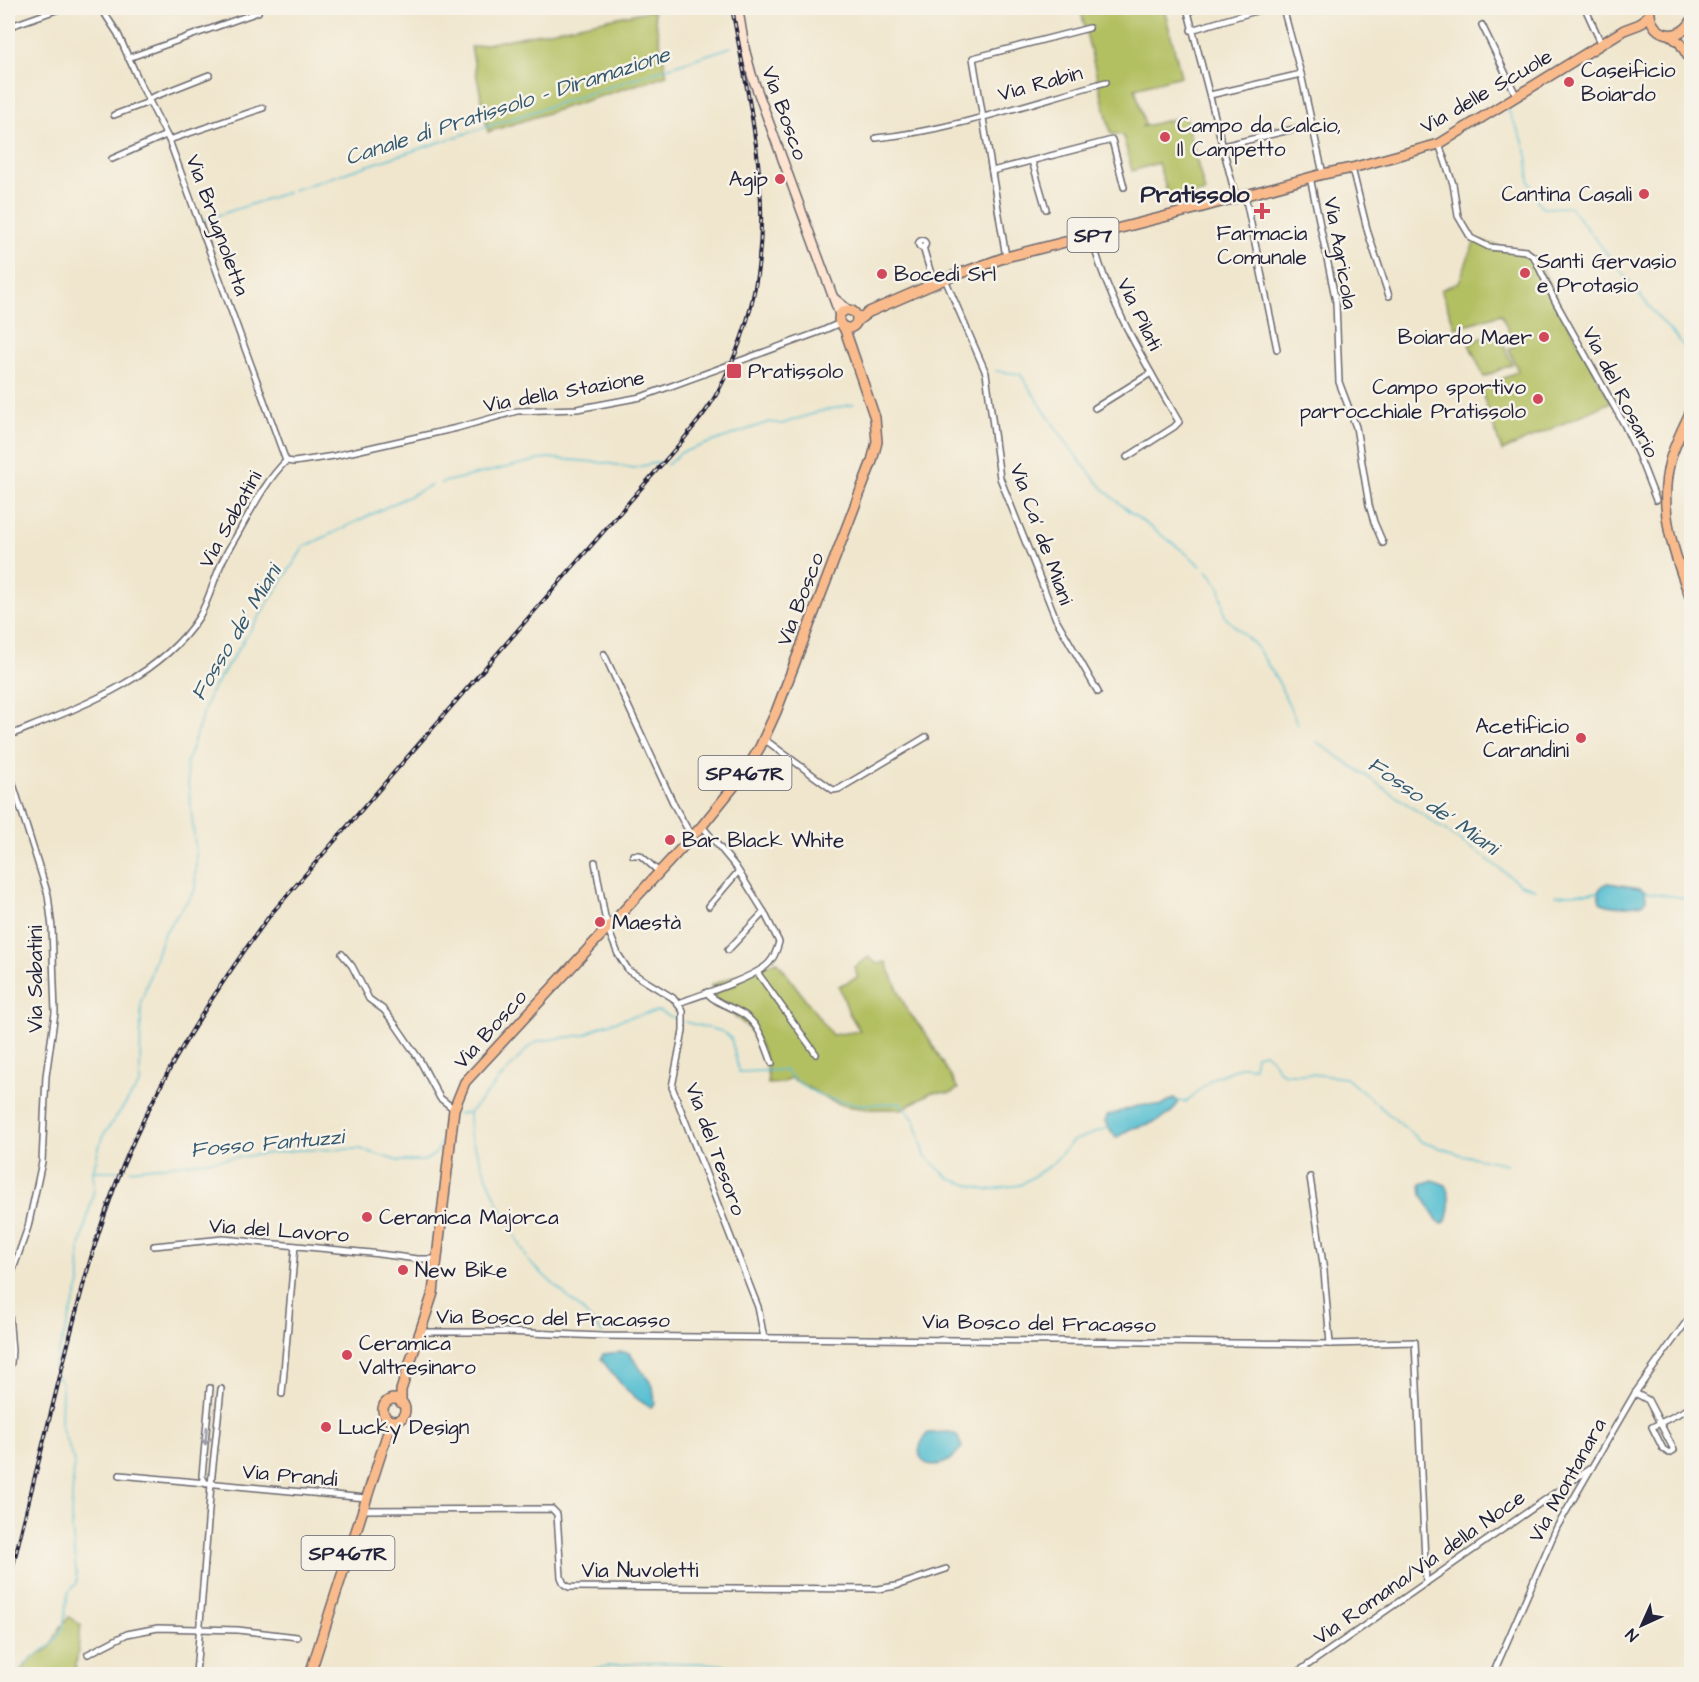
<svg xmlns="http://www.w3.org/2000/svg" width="1699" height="1682" viewBox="0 0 1699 1682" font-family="'Architects Daughter',sans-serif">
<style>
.green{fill:#b3c062;stroke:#6a714e;stroke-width:1.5}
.water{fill:#56bfd2;stroke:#3c7086;stroke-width:1.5}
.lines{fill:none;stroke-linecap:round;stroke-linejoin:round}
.stream{stroke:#56bfd2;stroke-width:1.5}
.minor-casing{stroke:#6a676e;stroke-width:8}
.secondary-casing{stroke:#6a676e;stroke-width:11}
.primary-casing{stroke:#6a676e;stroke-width:12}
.minor{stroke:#fff;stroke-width:5}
.secondary{stroke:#fde4d1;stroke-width:8}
.primary{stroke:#fabb8c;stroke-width:9}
.rail-casing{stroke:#22223b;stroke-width:4}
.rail{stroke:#f7f3e8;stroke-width:1.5;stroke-dasharray:4.5;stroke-linecap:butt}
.oneway{stroke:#9c9ca7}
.poi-dot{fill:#d1495b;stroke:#f7f3e8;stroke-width:2}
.labels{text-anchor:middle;stroke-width:5;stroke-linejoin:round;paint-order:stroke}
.shield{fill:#f7f3e8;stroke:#62616f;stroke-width:1.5}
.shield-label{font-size:20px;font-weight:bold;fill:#22223b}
.poi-label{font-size:21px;fill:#22223b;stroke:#f7f3e8;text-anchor:start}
.street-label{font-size:21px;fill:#22223b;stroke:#f7f3e8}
.water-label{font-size:22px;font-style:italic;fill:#345970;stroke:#f7f3e8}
.quarter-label{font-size:24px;font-weight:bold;fill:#22223b;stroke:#f7f3e8}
</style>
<rect width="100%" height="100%" fill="#f7f3e8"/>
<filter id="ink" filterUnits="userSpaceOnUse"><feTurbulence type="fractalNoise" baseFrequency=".0167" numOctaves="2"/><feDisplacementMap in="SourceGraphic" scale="12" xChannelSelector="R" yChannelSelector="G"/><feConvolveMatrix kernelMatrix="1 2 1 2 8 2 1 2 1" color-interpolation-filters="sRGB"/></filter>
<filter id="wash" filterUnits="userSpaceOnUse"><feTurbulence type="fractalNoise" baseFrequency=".008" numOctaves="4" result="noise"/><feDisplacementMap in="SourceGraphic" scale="24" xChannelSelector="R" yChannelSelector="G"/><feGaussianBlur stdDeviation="1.35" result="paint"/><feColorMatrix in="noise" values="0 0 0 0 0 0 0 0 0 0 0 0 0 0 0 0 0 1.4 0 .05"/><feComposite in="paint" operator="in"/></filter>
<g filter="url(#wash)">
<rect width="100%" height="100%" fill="#f0e6cd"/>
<g class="green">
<polygon points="1080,8 1164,8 1181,76 1135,88 1145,125 1141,127 1185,116 1205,192 1170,201 1158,163 1132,171 1123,135 1111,134"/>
<polygon points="653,10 667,75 488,132 471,47"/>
<polygon points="1475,240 1525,253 1539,261 1566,319 1611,402 1502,451 1481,390 1518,371 1509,349 1515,346 1501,314 1455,328 1441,290 1459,282"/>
<polygon points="1497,330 1512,364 1484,377 1469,344"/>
<path d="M869,957L877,964L886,962L907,1010L926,1034L958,1089L950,1093L932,1092L902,1109H868L846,1106L829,1100L791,1078L782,1083L768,1084C767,1043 751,1023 715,1004L711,985L777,961L832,1035L860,1031L849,1013L839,986L858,977L854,967Z"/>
<polygon points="69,1617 81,1625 75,1674 19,1674 31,1658 49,1649 60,1628"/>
</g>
<g class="water">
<path d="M1608,883L1640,888L1645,892L1646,899L1643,904C1629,906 1613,909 1600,902L1598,892L1602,886Z"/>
<path d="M1174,1098L1178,1101C1174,1118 1148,1125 1133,1128C1128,1129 1121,1135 1116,1138L1105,1122L1107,1116C1126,1110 1140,1102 1160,1106Z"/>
<path d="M1433,1180L1446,1185C1451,1198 1450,1208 1446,1221L1442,1224L1437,1220L1422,1195L1421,1184Z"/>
<path d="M622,1352L629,1353L653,1386L655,1403L651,1407C631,1399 615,1376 601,1359L603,1354Z"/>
<path d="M949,1432L957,1435L962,1447C957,1453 951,1461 944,1463C919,1471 912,1451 928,1433Z"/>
</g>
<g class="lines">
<g class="stream">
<polyline points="1505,108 1508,110 1523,141 1528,159 1529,181 1540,206 1543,208 1570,207 1656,315 1692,355"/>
<polyline points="293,190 731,47"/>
<polyline points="204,220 288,192"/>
<path d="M996,371L1020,374C1047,414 1071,454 1104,489C1133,519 1171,538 1201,566"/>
<polyline points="667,465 680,453 769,422 782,424 818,412 854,404"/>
<polyline points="440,483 547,458 606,463 633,468 660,462"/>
<polyline points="1206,570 1213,577 1220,589 1225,617 1256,646 1278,681 1298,725"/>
<polyline points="1317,742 1487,859 1520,884 1535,889"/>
<polyline points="1645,892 1692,899"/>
<polyline points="1556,895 1598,892"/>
<path d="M685,1022L721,1031L731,1038L739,1072L784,1070C818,1104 855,1107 901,1103L915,1121L925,1156L950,1179L986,1190L1020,1185L1051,1165L1073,1141L1107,1128"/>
<polyline points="1178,1101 1186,1102 1213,1078 1243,1066 1254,1067 1256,1055 1264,1053 1272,1058 1279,1071 1286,1074 1311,1074 1346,1078 1422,1142 1462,1155 1507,1164"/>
<polyline points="469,1113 528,1048 538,1041 585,1035 601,1026 626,1018 658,1011 681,1021"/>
<polyline points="457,1114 469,1113 470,1135 498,1203 527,1258"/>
<polyline points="130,1170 298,1150 360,1149 398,1161 424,1161 435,1154 443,1140 449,1114"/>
<polyline points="93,1171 119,1171"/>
<polyline points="528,1261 582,1310 603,1334"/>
<polyline points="18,1674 27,1662 52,1644 63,1628 68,1593 77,1583 71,1516 74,1461 61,1426 62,1382 57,1377 54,1367 80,1284 79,1251 94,1190 93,1171 102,1137 140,1083 141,1002 163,935 195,890 196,853 186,765 210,693 304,547 432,485"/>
<path d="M570,1674C617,1660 685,1661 734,1666"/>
</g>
</g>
</g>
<g filter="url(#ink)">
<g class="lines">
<defs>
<g id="minor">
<polyline points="101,8 118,34 139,81 169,140 286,461"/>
<polyline points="1187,8 1236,198"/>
<polyline points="1283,8 1301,74 1323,174"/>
<polyline points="1585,8 1602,45"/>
<polyline points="1482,25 1517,97"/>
<polyline points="8,27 62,8"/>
<polyline points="1191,30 1266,8"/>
<polyline points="128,58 258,12"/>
<polyline points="1210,95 1301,74"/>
<polyline points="148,99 209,75"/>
<polyline points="114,115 149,102"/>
<path d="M876,138C954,130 1030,103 1106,82"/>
<polyline points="169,140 263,108"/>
<polyline points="1439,144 1453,184 1458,216 1471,238 1489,247 1526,251 1534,257 1555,301 1624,424 1638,454 1656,500"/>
<polyline points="1223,146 1311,125"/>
<polyline points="112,159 166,135"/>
<polyline points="1032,161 1046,209"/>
<polyline points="1352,168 1368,233 1389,296"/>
<polyline points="992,171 1112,140 1124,187"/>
<polyline points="1310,177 1336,302 1339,382 1356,427 1369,505 1374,522 1383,543"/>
<polyline points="1245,195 1277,349"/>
<path d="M1091,235C1108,303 1145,362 1179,422L1174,427L1127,457"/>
<circle cx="922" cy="244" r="3.5"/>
<polyline points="923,247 934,284"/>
<polyline points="1006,257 973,58 1089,28"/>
<polyline points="945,279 986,373 1000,478 1056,619 1098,692"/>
<polyline points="1095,408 1151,373"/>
<polyline points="286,461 294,462 334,456 457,428 517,411 577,409 641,397 822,331 840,323"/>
<polyline points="604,654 675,807 692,837"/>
<path d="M8,736C74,709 159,680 199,617C209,600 214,579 222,562C228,549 236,538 242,526C255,503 267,480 286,461"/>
<polyline points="764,739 833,790 839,789 926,737"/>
<polyline points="8,768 48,895 52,928 55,1013 46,1076 42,1162 28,1227 9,1281 8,1301 12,1351 11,1363 8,1370"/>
<polyline points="633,855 640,855 659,872"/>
<polyline points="595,862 605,917 609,925"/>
<polyline points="709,906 738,872"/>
<polyline points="608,929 618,954 629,971 673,998 683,1011 683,1031 672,1087 758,1307 764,1338"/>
<polyline points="728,950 764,912"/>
<polyline points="342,954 352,966 369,999 384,1010 395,1024 419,1059 440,1098 454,1109"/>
<polyline points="757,972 816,1054"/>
<path d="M707,992C713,1003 737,1008 747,1017C761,1028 766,1047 772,1063"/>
<path d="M678,1003C698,996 757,977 769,963C775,957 777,949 779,942L764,912L736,867L702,826"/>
<polyline points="1310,1177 1324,1271 1330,1344"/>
<polyline points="154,1246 223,1239 371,1253 417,1259 437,1259"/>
<polyline points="421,1332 506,1332 602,1336 1330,1344 1415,1342 1426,1583"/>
<polyline points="1635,1393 1648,1400 1660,1423 1692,1407"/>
<polyline points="282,1394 295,1246"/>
<polygon points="1660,1423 1674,1450 1669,1453 1663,1449 1652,1427"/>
<polyline points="120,1475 366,1498"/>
<polyline points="206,1484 202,1476 210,1388"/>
<polyline points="362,1510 552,1509 557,1514 561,1577 564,1584 569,1587 878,1589 896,1586 946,1569"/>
<polyline points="88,1654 127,1634 158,1628 238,1630 297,1637"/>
<polyline points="196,1674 211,1484 221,1389"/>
<polyline points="1295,1674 1592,1467"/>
<polyline points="1493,1674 1557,1527 1635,1393 1692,1314"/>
</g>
<g id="secondary">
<polyline points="738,8 745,50 752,76 840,316"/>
<polyline points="834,298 850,311"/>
</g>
<g id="primary">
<path d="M1650,8C1647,35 1679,45 1692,20"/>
<polyline points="1670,35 1680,43 1692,63"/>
<circle cx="848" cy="319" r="9"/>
<polyline points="857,321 869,312 945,279 1006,257 1199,208 1323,174 1352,168 1439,144 1624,30 1640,24 1649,15"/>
<path d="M1692,409C1684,426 1675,443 1670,461C1657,511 1675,556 1692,602"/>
<circle cx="394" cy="1410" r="11"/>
<polyline points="401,1403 401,1390 433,1293 454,1109 465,1082 702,826 744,774 760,747 776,712 872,461 877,442 875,418 844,327"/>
<polyline points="310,1674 388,1432 396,1421"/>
</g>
</defs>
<use href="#minor" class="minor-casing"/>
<use href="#secondary" class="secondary-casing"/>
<use href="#primary" class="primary-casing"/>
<use href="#minor" class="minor"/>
<use href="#secondary" class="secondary"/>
<use href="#primary" class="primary"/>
<defs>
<path id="rail" d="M8,1587C24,1518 42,1449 59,1380C73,1324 86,1269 105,1214C141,1106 203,1005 271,914L683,440C693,427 705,414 713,400C723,384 730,367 737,350C783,234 753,125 732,8"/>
</defs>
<use href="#rail" class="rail-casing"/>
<use href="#rail" class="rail"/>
</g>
<defs><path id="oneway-shaft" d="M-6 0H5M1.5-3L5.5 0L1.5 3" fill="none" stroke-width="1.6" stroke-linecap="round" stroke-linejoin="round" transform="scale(1.5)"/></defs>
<use class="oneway" href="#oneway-shaft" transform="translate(206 1436) rotate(95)"/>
</g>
<g class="poi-dot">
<circle cx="1569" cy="82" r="6"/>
<circle cx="1165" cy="137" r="6"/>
<circle cx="780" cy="179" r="6"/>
<circle cx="1644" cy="194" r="6"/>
<path d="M1259 202h6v6h6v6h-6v6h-6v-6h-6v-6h6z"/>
<circle cx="1525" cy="273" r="6"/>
<circle cx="882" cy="274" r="6"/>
<circle cx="1544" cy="337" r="6"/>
<rect x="726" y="363" width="16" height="16" rx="3"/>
<circle cx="1538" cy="399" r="6"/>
<circle cx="1581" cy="738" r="6"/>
<circle cx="670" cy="840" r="6"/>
<circle cx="600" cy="922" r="6"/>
<circle cx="367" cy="1217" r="6"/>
<circle cx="403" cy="1270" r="6"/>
<circle cx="347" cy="1355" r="6"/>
<circle cx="326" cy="1427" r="6"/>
</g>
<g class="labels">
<g class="shield">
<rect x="1067.5" y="218" width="51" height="34" rx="4.5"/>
<rect x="698.5" y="756" width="93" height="34" rx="4.5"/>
<rect x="301.5" y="1536" width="93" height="34" rx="4.5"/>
</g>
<g class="shield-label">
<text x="1093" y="242">SP7</text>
<text x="745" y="780">SP467R</text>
<text x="348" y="1560">SP467R</text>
</g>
<g class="poi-label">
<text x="1581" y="77">Caseificio<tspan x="1581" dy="24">Boiardo</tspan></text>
<text x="1177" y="132">Campo da Calcio,<tspan x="1177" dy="24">Il Campetto</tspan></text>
<text x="768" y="186" text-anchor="end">Agip</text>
<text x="1632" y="201" text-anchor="end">Cantina Casali</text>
<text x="1262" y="240" text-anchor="middle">Farmacia<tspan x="1262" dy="24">Comunale</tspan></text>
<text x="1537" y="268">Santi Gervasio<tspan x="1537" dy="24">e Protasio</tspan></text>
<text x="894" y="281">Bocedi Srl</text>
<text x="1532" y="344" text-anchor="end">Boiardo Maer</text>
<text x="748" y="378">Pratissolo</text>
<text x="1526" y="394" text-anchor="end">Campo sportivo<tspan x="1526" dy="24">parrocchiale Pratissolo</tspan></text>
<text x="1569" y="733" text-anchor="end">Acetificio<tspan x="1569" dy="24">Carandini</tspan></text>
<text x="682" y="847">Bar Black White</text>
<text x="612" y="929">Maestà</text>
<text x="379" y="1224">Ceramica Majorca</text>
<text x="415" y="1277">New Bike</text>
<text x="359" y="1350">Ceramica<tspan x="359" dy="24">Valtresinaro</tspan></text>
<text x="338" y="1434">Lucky Design</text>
</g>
<g class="street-label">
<text transform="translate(1040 83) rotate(-15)" y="7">Via Rabin</text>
<text transform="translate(1486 91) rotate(-30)" y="7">Via delle Scuole</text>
<text transform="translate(785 113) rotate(70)" y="7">Via Bosco</text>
<text transform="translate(218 225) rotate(70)" y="7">Via Brugnoletta</text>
<text transform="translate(1341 253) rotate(80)" y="7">Via Agricola</text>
<text transform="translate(1140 314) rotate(64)" y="7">Via Pilati</text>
<text transform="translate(564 391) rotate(-10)" y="7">Via della Stazione</text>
<text transform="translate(1621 392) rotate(63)" y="7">Via del Rosario</text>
<text transform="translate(230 519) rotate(-61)" y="7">Via Sabatini</text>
<text transform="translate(1042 534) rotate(70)" y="7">Via Ca' de Miani</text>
<text transform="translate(800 599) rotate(-69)" y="7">Via Bosco</text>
<text transform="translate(35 979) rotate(-90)" y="7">Via Sabatini</text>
<text transform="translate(490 1029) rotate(-48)" y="7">Via Bosco</text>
<text transform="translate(716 1149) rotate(70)" y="7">Via del Tesoro</text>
<text transform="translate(279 1230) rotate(4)" y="7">Via del Lavoro</text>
<text transform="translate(553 1318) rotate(1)" y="7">Via Bosco del Fracasso</text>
<text transform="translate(1039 1323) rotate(1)" y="7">Via Bosco del Fracasso</text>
<text transform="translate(290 1475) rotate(5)" y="7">Via Prandi</text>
<text transform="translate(1567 1480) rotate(-61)" y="7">Via Montanara</text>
<text transform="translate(1419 1567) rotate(-35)" y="7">Via Romana/Via della Noce</text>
<text x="640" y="1577">Via Nuvoletti</text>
</g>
<g class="water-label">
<text transform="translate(507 105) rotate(-18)" y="8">Canale di Pratissolo - Diramazione</text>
<text transform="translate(235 632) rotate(-59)" y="8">Fosso de' Miani</text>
<text transform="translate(1434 805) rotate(35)" y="8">Fosso de' Miani</text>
<text transform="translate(267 1142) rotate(-5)" y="8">Fosso Fantuzzi</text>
</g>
<g class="quarter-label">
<text x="1195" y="202">Pratissolo</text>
</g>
</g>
<rect width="1699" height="1682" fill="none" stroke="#f7f3e8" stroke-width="30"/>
<g transform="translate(1642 1625) rotate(225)" stroke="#f7f3e8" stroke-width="4.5" paint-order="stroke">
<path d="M0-4.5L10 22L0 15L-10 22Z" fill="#22223b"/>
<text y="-9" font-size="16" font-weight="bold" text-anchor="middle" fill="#22223b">N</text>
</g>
</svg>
